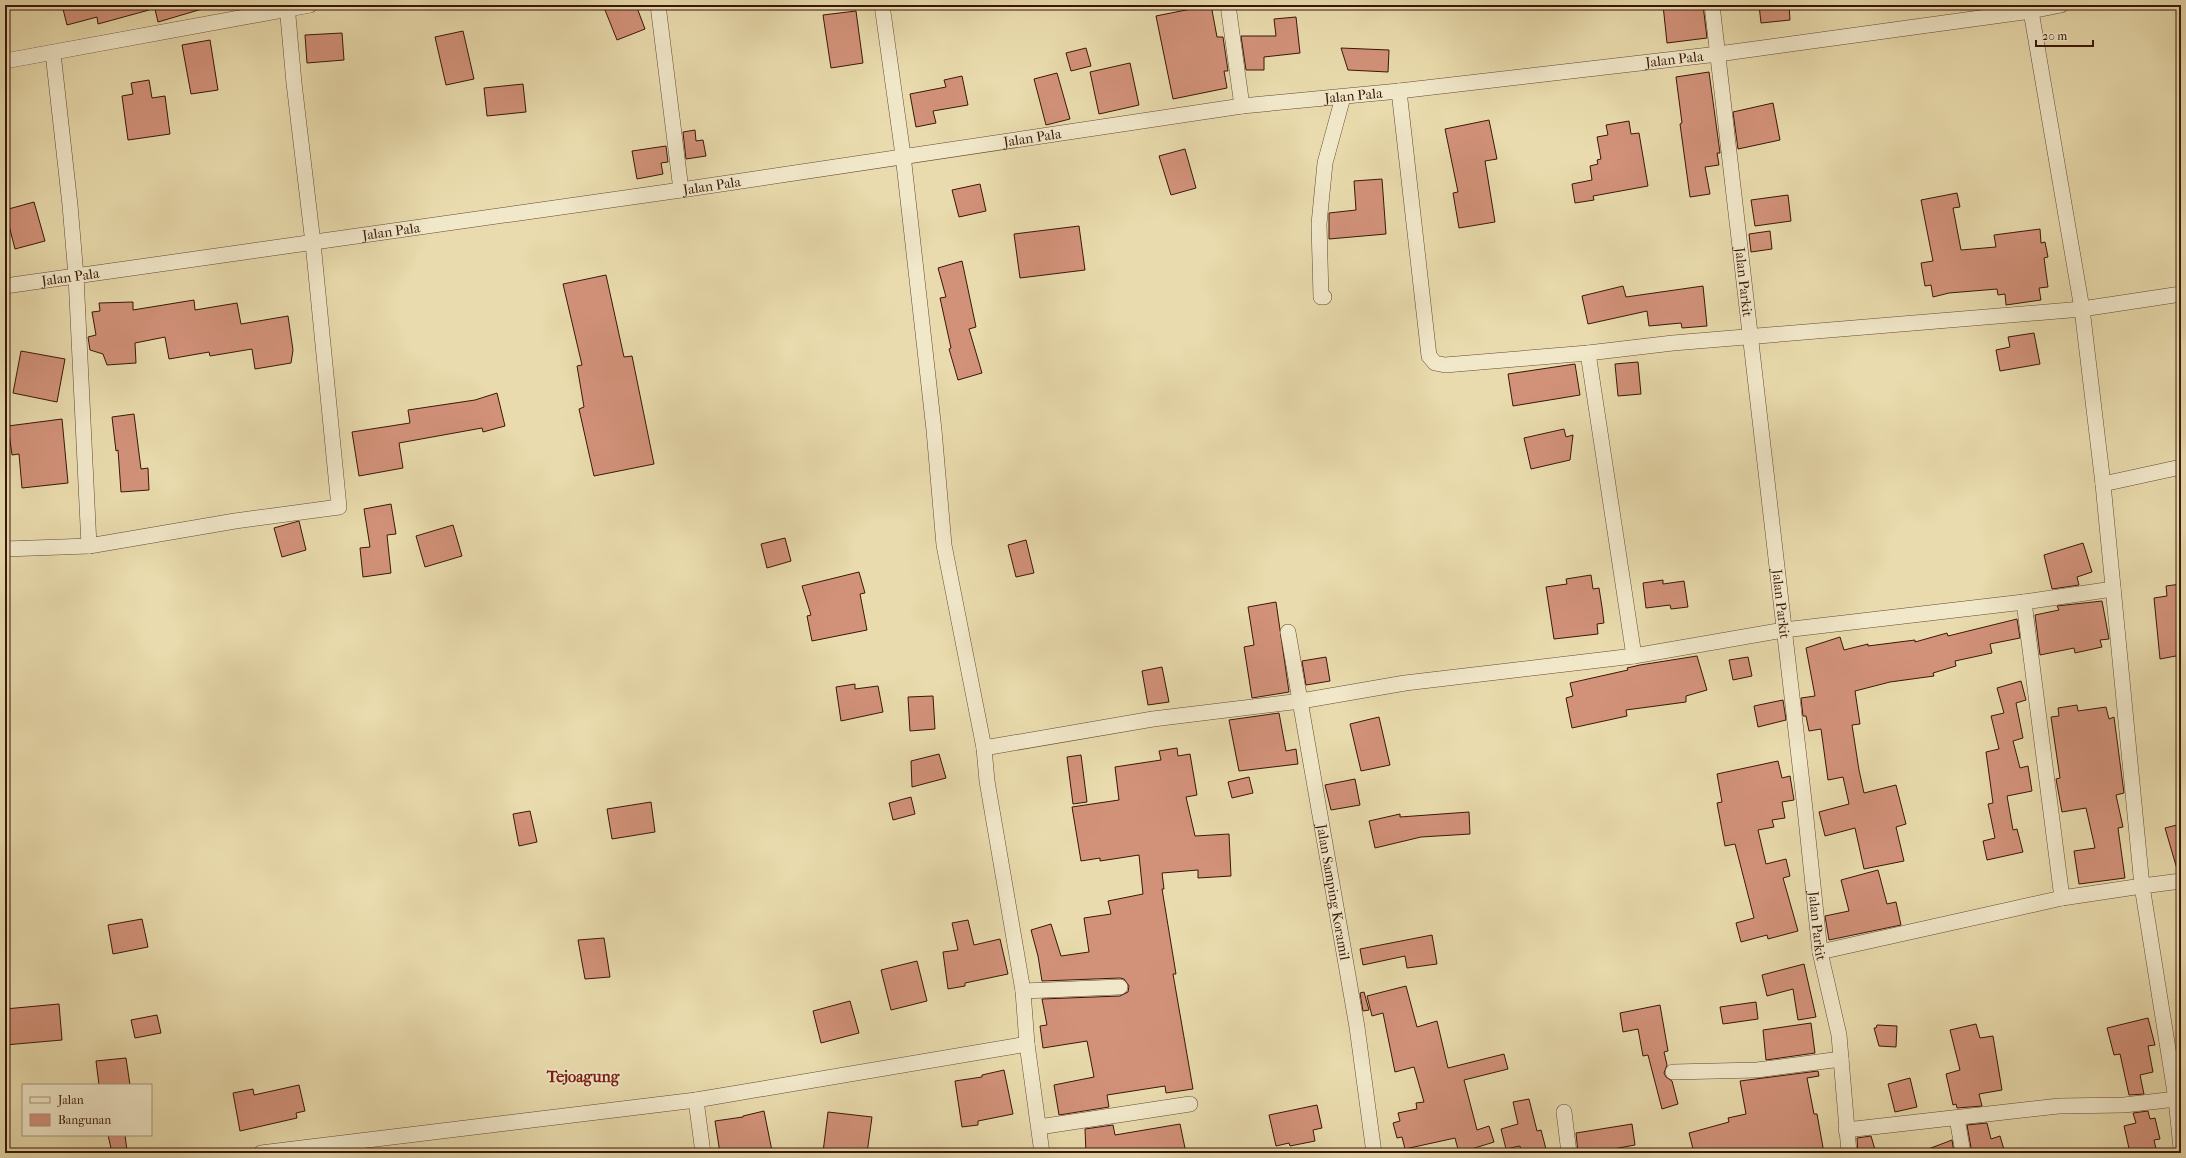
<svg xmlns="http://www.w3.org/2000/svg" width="2186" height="1158" viewBox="0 0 2186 1158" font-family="'IM FELL French Canon',serif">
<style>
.building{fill:#d2927a;stroke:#391708}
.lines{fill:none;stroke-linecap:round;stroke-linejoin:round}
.minor-casing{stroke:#654831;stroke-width:16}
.minor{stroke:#f1e8ca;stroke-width:15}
.labels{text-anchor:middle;stroke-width:3;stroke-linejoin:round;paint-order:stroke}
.street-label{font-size:14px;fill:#391708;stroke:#f1e8ca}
.quarter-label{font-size:16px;font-weight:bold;fill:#7a1f14;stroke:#f1e8ca}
</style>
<rect width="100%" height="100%" fill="#e9dbad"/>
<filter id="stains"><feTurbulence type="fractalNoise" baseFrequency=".005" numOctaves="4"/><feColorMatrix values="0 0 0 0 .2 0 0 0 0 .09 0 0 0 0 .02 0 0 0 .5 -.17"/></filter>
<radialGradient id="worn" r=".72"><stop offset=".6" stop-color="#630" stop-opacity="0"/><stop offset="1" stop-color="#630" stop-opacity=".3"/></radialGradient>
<g class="building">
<polygon points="62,5 148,5 149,10 98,24 97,17 67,25"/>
<polygon points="154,5 201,5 202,9 158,22"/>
<polygon points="603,5 636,5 645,29 617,40"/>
<polygon points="1211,5 1217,37 1223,37 1228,71 1224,71 1227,88 1173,99 1156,16"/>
<polygon points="1663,5 1703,5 1707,38 1667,43"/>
<polygon points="1759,5 1789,5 1790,20 1761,23"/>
<polygon points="856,11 863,63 831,68 823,15"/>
<polygon points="1296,17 1300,53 1264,57 1264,70 1246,70 1241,36 1276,36 1274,19"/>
<polygon points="463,31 474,79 446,85 435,37"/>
<polygon points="342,33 344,60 307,63 305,35"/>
<polygon points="210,40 218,90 191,94 182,45"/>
<polygon points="1086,48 1091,66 1071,71 1066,53"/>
<polygon points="1341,48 1389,50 1388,72 1348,70"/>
<polygon points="1130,63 1139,105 1099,114 1090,72"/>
<polygon points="1709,72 1720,153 1717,153 1719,165 1705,167 1710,194 1690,197 1680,124 1682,123 1676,77"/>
<polygon points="1057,73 1070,119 1046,125 1034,79"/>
<polygon points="962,76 968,105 933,111 936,123 916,127 910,94 946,87 944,80"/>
<polygon points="149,80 152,98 165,96 170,134 128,140 122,96 133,94 131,83"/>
<polygon points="523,84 526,112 487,116 484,88"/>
<polygon points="1773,103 1780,140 1738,149 1733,112"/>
<polygon points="1489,120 1497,159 1485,161 1495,222 1459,228 1453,193 1458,192 1445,129"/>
<polygon points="1629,121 1631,134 1639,133 1648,186 1593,196 1594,200 1575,203 1572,184 1592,180 1590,166 1598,164 1597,160 1601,159 1597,137 1608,135 1606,125"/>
<polygon points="695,130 696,141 703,140 706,156 686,159 683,132"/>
<polygon points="666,146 668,162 661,163 663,174 637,179 632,151"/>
<polygon points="1185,149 1196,188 1171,195 1159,156"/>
<polygon points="1382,179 1386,234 1329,239 1329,213 1356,210 1354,181"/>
<polygon points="980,184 986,211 959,217 952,190"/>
<polygon points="1957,193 1960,207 1953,208 1961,250 1996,247 1994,235 2040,229 2041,243 2045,242 2048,257 2044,258 2048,287 2039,288 2041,300 2006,305 2005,294 1998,295 1997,289 1949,293 1933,297 1931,285 1925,286 1921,263 1933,261 1921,200"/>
<polygon points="1788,195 1791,221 1755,226 1751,200"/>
<polygon points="34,202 45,241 15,249 5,210"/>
<polygon points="1079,226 1085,270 1020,278 1014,234"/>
<polygon points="1770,231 1772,249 1751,252 1749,234"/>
<polygon points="962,261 976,327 969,329 982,373 958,380 949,349 951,348 940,298 946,297 938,268"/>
<polygon points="606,275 624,357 632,356 654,464 594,476 579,409 584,407 577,366 582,365 563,284"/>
<polygon points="1623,286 1626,297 1703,286 1707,326 1682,328 1681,323 1649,326 1647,311 1588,324 1582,296"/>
<polygon points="194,300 195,310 237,303 241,324 288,316 293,350 291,363 255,369 252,349 210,356 209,352 169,359 165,337 135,343 136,363 107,365 103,354 90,350 88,337 96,335 92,312 100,311 99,303 133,302 133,310"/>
<polygon points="2034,333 2040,364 2000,371 1996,350 2010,347 2008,337"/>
<polygon points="21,351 65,359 57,402 13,393"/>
<polygon points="1638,362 1641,394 1618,396 1615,364"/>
<polygon points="1575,364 1580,395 1513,406 1508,374"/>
<polygon points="497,393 505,426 483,432 482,428 399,443 403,468 359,476 352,432 410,423 408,410 475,400"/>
<polygon points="134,414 141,469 148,468 149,490 121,492 118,450 116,451 112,417"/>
<polygon points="62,419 68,483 22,488 19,454 12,455 8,426"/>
<polygon points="1564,429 1566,437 1573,435 1570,460 1531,469 1524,438"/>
<polygon points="391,504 396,534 387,535 391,573 363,577 360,548 370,547 364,509"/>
<polygon points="299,521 306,550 282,557 274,528"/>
<polygon points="453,525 462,556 425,567 416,536"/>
<polygon points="785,538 791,561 767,568 761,544"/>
<polygon points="1026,540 1034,573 1016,577 1008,545"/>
<polygon points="2083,543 2092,572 2077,577 2079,585 2052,589 2044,555"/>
<polygon points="859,572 865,593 860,594 867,630 812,641 807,616 811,615 802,586"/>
<polygon points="1591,575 1593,589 1599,588 1602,607 1604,623 1597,624 1598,634 1554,639 1546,587 1567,584 1566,579"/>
<polygon points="1663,580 1663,584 1684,581 1688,607 1671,609 1670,605 1646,608 1643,583"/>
<polygon points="2181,584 2181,655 2160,659 2154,598 2167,596 2166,586"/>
<polygon points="2102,601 2109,639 2100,640 2102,647 2075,653 2074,648 2040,655 2035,615 2059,610 2057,606"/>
<polygon points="1276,602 1289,692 1252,698 1244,647 1254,645 1248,607"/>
<polygon points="2017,619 2020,638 1990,644 1992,653 1955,661 1956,666 1933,673 1934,676 1890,682 1855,691 1860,724 1852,725 1859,770 1864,793 1896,785 1906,824 1896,827 1904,861 1864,869 1855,828 1825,836 1819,812 1849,804 1843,777 1828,780 1821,729 1809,731 1806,716 1803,716 1801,698 1815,696 1806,648 1840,637 1844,650 1868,644 1868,646 1915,640 1915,642 1947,633 1948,636"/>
<polygon points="1697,656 1707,690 1686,696 1686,702 1626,710 1627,716 1572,728 1566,698 1573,696 1570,683 1628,670 1627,668 1640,665"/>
<polygon points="1326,657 1330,681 1306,685 1302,661"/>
<polygon points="1748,657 1752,676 1733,680 1729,660"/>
<polygon points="1162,667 1169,702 1148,705 1142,671"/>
<polygon points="2021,681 2026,700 2016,703 2023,738 2013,741 2020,768 2028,766 2032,791 2007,796 2013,830 2017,829 2023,852 1987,860 1983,841 1995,838 1988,804 1993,803 1986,752 1999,749 1991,716 2004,713 1997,688"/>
<polygon points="855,684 855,689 878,686 883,712 841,721 836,687"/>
<polygon points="933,696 935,729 910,731 908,697"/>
<polygon points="1783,700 1786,720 1758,727 1754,706"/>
<polygon points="2077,705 2078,711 2106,707 2109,719 2114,717 2124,793 2116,795 2123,827 2118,828 2125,878 2079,884 2074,851 2095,848 2086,808 2062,812 2056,779 2060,778 2051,717 2059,716 2058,708"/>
<polygon points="1279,713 1286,751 1296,749 1298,764 1239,771 1229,720"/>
<polygon points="1379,717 1390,765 1361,771 1350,724"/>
<polygon points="1177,748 1178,756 1190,754 1197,795 1186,797 1195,836 1229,834 1231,876 1198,878 1198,870 1162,873 1164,889 1162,889 1176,974 1173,974 1193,1089 1166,1093 1165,1086 1107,1095 1109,1107 1059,1115 1054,1085 1094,1077 1087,1041 1043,1048 1040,1026 1047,1025 1042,999 1120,996 1128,992 1129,986 1124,979 1120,978 1042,981 1038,956 1031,930 1051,924 1061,956 1089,952 1084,918 1111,914 1108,901 1143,894 1139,855 1100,861 1100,858 1081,861 1072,807 1119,800 1115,767 1161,760 1159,751"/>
<polygon points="939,754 946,778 912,787 911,761"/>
<polygon points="1081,755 1087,802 1073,804 1067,757"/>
<polygon points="1778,761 1782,778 1790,776 1794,800 1782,802 1785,818 1772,820 1774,827 1758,830 1766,864 1786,859 1790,876 1783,878 1798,931 1768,939 1767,935 1741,942 1736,923 1754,918 1735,844 1725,846 1717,803 1722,802 1717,774"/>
<polygon points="1249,777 1253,793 1232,798 1228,782"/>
<polygon points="1355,779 1360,805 1331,810 1325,785"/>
<polygon points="911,797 915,814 893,820 889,803"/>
<polygon points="651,802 655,832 612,839 607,809"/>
<polygon points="530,811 537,842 519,846 513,814"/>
<polygon points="1469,812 1470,834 1421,837 1375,848 1369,821 1400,814 1400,817"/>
<polygon points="2181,824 2181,868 2177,869 2165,828"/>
<polygon points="1878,870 1887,904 1896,902 1901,925 1829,940 1825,916 1849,911 1841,880"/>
<polygon points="142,919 148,947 113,954 108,925"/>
<polygon points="968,920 974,945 1000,939 1008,974 965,983 965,986 948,989 943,952 958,950 952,923"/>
<polygon points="1432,935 1437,964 1407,968 1405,956 1363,965 1360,949"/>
<polygon points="604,938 610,977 585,979 578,940"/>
<polygon points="917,961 927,1001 891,1010 881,970"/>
<polygon points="1804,964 1816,1017 1798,1020 1793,989 1767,996 1762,975"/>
<polygon points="1406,986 1417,1027 1437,1021 1448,1068 1504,1054 1508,1069 1464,1080 1477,1130 1489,1126 1494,1142 1459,1153 1455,1138 1405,1149 1402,1137 1397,1138 1393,1123 1400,1121 1398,1113 1417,1109 1416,1103 1424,1102 1414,1067 1395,1072 1383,1013 1372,1016 1367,996"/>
<polygon points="1364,992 1369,1010 1363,1011 1360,993"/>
<polygon points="850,1001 859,1033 821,1043 813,1011"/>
<polygon points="1756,1002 1758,1019 1723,1024 1720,1007"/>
<polygon points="59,1004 62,1040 5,1045 5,1009"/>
<polygon points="1660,1005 1668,1051 1664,1052 1667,1065 1664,1073 1666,1077 1672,1081 1678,1104 1662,1109 1648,1055 1643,1056 1638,1029 1623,1032 1620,1013"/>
<polygon points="157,1015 161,1033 135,1038 131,1020"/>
<polygon points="2148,1018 2155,1045 2148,1046 2153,1072 2140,1075 2144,1094 2129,1095 2120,1054 2114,1055 2107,1028"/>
<polygon points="1811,1023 1815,1053 1766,1060 1763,1030"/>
<polygon points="1976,1024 1980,1038 1993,1036 2002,1090 1979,1094 1982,1106 1957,1108 1956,1104 1953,1105 1946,1074 1960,1070 1950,1030"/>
<polygon points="1877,1025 1897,1026 1896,1047 1879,1046 1874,1028 1876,1028"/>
<polygon points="126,1058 130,1085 99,1085 96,1061"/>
<polygon points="1004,1070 1013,1114 978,1121 978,1125 962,1127 955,1081 982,1077 982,1075"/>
<polygon points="1818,1071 1819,1076 1807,1078 1814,1114 1817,1114 1824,1153 1694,1153 1689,1133 1729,1122 1728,1118 1746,1114 1740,1081"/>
<polygon points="1910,1078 1917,1107 1895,1112 1888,1084"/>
<polygon points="299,1085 305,1111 296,1113 297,1118 240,1131 233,1093 253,1089 254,1095"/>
<polygon points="1529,1099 1537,1131 1541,1130 1547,1153 1521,1153 1520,1146 1506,1149 1501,1129 1518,1124 1513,1102"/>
<polygon points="1317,1105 1322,1128 1313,1130 1315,1141 1290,1146 1289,1143 1276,1146 1269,1115"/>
<polygon points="764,1111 772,1151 760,1153 720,1153 715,1121 743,1117 743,1116"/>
<polygon points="2148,1111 2150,1119 2155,1118 2160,1139 2154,1140 2157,1153 2130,1153 2124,1126 2136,1123 2133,1113"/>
<polygon points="828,1112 872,1117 867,1153 823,1152"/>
<polygon points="1987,1123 1991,1139 2000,1136 2005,1153 1972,1153 1967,1125"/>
<polygon points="1180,1124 1186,1153 1086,1153 1085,1129 1113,1125 1115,1135"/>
<polygon points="1632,1124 1635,1145 1602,1151 1603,1153 1578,1153 1576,1133"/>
<polygon points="108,1135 125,1135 127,1151 112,1153"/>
<polygon points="1871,1136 1876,1153 1858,1153 1857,1138"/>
<polygon points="1952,1140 1954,1153 1923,1153 1923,1151"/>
</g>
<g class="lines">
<defs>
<g id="minor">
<polyline points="658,5 681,190"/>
<polyline points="882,5 903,155 934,430 944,545 984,748 987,781 1023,991 1027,1044 1042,1153"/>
<polyline points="1228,5 1242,106"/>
<path id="s1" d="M1712,5L1805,809L1820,952L1839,1035L1849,1153"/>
<polyline points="53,53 70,205 76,276 89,546"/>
<polyline points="5,61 310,5"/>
<polyline points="1399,91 1429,356 1435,363 1445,365 1588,353 1673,343 2082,309 2181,294"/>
<path id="s2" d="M5,286L681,190L1242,106L1399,91L1718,54L2031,11L2061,5"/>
<polyline points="1324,297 1321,297 1319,224 1325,163 1343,97"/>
<polyline points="1588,353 1634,656"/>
<polyline points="2103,484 2181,467"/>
<polyline points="5,549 89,546 235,521 339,507 313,243 294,83 287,5"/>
<polyline points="2024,602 2062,898"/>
<path id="s3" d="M1288,632L1357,1027L1374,1153"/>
<polyline points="984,748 1153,719 1301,701 1405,683 1634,656 1784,630 2024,602 2113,589"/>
<polyline points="2181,881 2142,886 2176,1099 2181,1148"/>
<polyline points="1820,952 2062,898 2142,886 2103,484 2082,309 2031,11"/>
<polyline points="1023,991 1120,987"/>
<polyline points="1673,1072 1757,1070 1841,1059"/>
<polyline points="696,1100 703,1153"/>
<polyline points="1564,1112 1569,1153"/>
<polyline points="1957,1118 1963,1153"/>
<polyline points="1039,1127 1190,1104"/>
<polyline points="1846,1130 2059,1106 2124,1105 2176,1099"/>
<polyline points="261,1153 696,1100 1027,1044"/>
</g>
</defs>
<use href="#minor" class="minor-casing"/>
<use href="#minor" class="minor"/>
</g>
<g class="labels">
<g class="street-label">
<text dy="5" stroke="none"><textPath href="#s2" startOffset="1685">Jalan Pala</textPath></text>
<text dy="5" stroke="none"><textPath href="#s2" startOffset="1362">Jalan Pala</textPath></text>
<text dy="5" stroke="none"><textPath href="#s2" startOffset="1038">Jalan Pala</textPath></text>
<text dy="5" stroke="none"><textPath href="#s2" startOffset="714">Jalan Pala</textPath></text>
<text dy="5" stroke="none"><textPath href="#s2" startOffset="390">Jalan Pala</textPath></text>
<text dy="5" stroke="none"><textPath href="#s2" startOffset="66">Jalan Pala</textPath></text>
<text dy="5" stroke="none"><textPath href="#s1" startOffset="279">Jalan Parkit</textPath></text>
<text dy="5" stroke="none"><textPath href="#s1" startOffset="603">Jalan Parkit</textPath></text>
<text dy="5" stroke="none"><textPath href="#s3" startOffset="264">Jalan Samping Koramil</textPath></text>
<text dy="5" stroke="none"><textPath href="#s1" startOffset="927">Jalan Parkit</textPath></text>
</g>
<g class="quarter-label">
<text x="583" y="1082">Tejoagung</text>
</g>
</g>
<rect width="2186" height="1158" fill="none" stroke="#e9dbad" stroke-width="20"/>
<rect x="6" y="6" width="2174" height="1146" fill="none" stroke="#391708" stroke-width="2"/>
<rect x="10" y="10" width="2166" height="1138" fill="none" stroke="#391708"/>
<rect x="22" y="1084" width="130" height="52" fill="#f1e8ca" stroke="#a7947c"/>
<rect x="30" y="1097" width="20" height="6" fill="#f1e8ca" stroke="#a7947c"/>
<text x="58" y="1104" font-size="12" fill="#391708">Jalan</text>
<rect x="30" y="1114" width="20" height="12" fill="#d2927a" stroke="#a7947c"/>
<text x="58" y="1124" font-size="12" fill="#391708">Bangunan</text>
<path d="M2036 40v6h57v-6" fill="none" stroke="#391708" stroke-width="2"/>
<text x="2042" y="40" font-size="12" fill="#391708" stroke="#f1e8ca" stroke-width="3" paint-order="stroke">20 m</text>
<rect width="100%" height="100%" filter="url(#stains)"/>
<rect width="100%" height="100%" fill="url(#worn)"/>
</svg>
